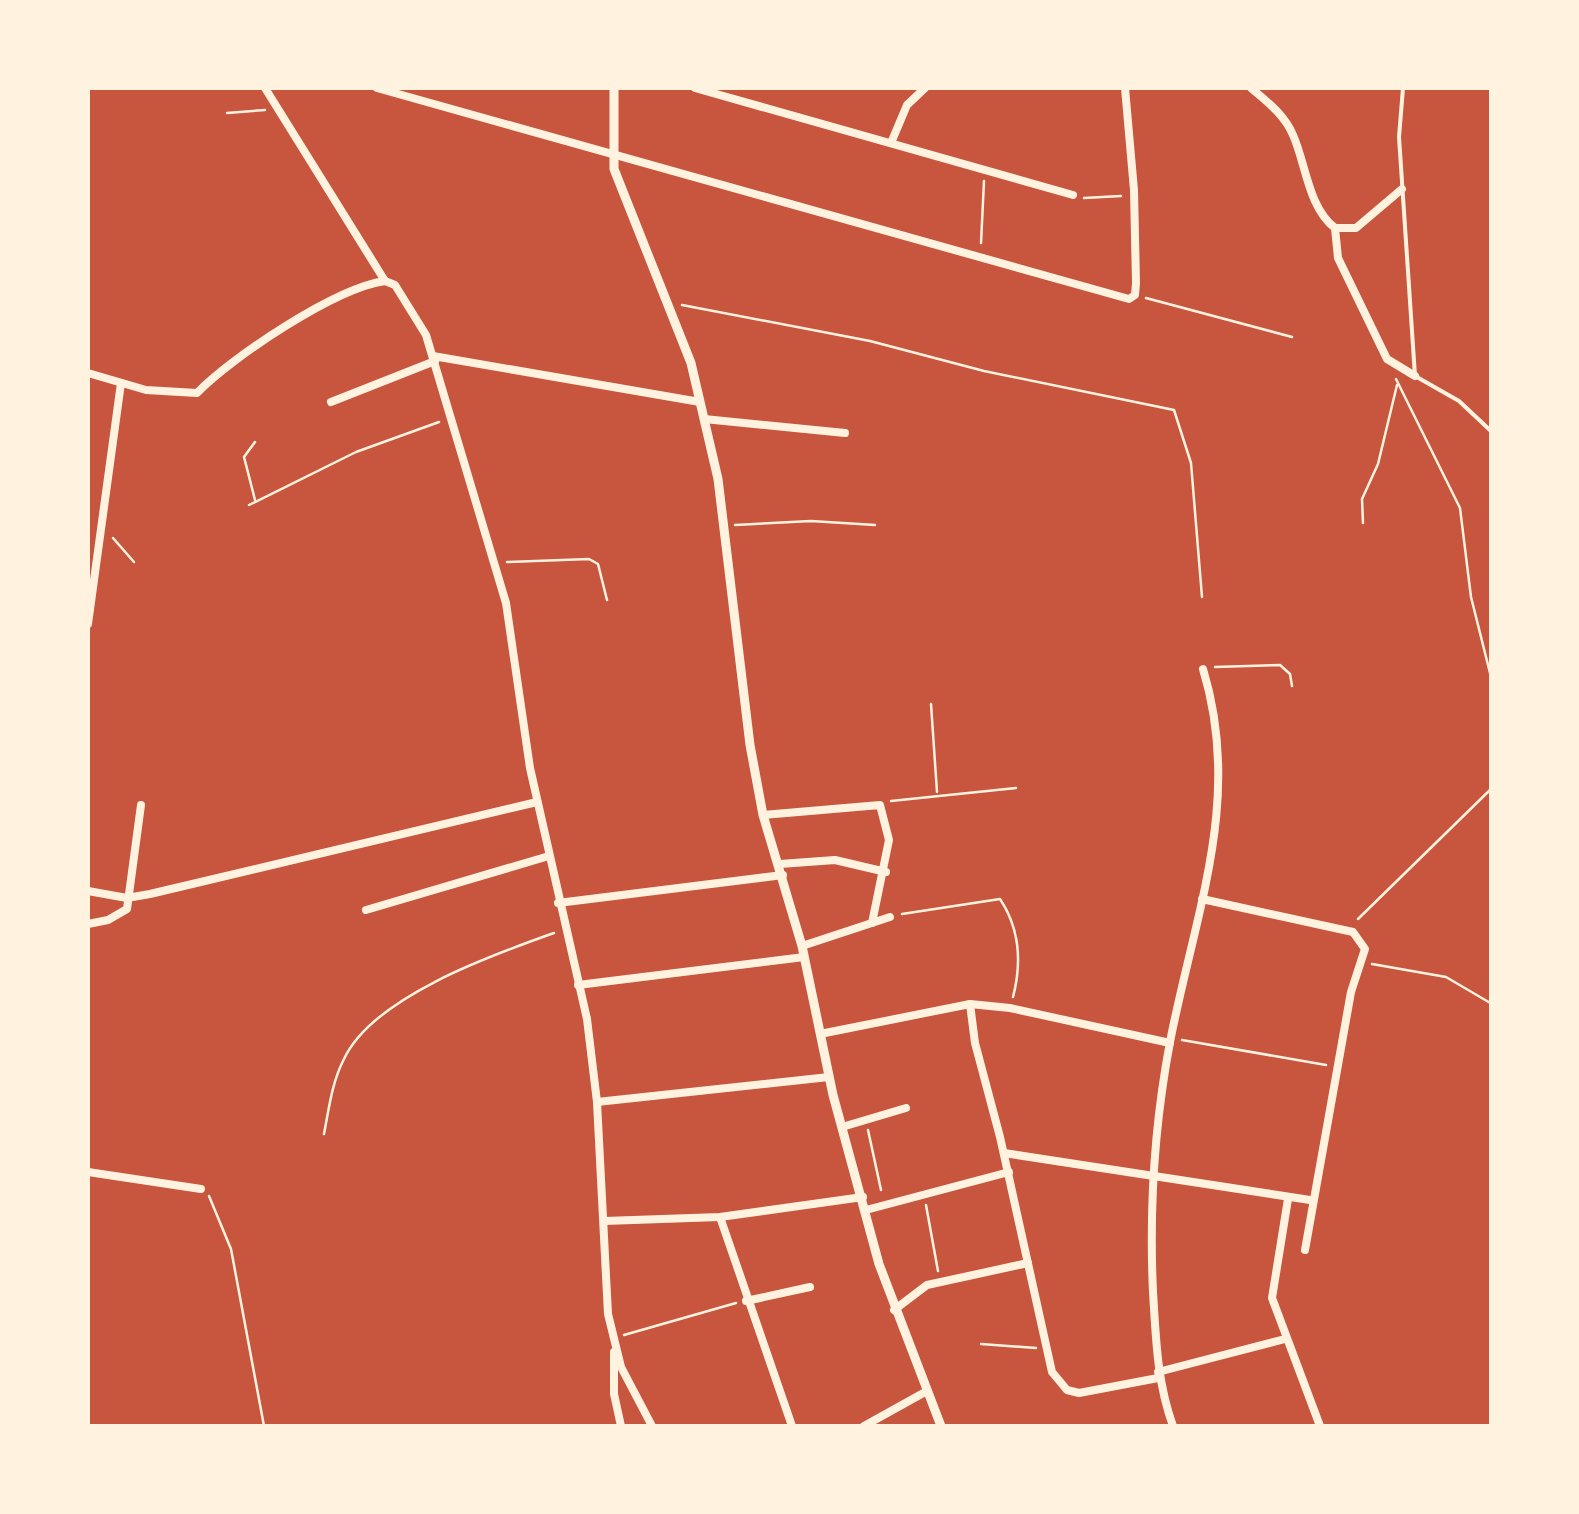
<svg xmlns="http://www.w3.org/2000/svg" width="1579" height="1514" viewBox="0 0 1579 1514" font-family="Commissioner,sans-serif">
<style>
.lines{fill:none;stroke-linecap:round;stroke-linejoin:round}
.path{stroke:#fff3e0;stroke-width:2.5}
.service{stroke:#fff3e0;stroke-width:4}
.minor{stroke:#fff3e0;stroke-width:8}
.tertiary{stroke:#fff3e0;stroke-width:9}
</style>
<rect width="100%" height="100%" fill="#c8553d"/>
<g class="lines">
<g class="path">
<polyline points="227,113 265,110"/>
<polyline points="1084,198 1121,196"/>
<polyline points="981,243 984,181"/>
<polyline points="1146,298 1292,337"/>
<polyline points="682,305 870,341 984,371 1174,410 1191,463 1202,597"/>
<polyline points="1396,379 1460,508 1471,597 1492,681"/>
<polyline points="255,500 244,457 255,442"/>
<polyline points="249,505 356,452 439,422"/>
<polyline points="1363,523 1362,499 1378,464 1397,385"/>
<polyline points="735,525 811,521 875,525"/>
<polyline points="113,538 134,562"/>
<polyline points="507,562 589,559 598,564 607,600"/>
<polyline points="1215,667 1280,665 1290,674 1292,686"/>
<polyline points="931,704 937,792"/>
<polyline points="891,801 1016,788"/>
<path d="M902,914L1000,899C1020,929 1022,962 1013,997"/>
<polyline points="1358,919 1492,788"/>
<polyline points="1372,964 1446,977 1492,1004"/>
<polyline points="1182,1040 1326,1065"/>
<polyline points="868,1130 881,1190"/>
<path d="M324,1134C329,1108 332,1082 344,1059C373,997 492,955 554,933"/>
<polyline points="209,1196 231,1249 264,1426"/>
<polyline points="926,1205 938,1271"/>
<polyline points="624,1335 736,1303"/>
<polyline points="981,1344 1036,1348"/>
</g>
<polyline class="service" points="1403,88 1399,137 1415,376 1459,401 1492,432"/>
<g class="minor">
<polyline points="265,88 385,281 395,285 426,335 506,603 530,768 587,1019 597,1102 608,1314 621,1367 652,1426"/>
<polyline points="377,88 1129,299 1135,295 1136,283 1134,190 1125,88"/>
<polyline points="695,88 1073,195"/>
<path d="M1251,88C1267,102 1284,114 1293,135C1306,164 1308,207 1335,228H1356L1402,189"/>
<polyline points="891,143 907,105 925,88"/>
<polyline points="1335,228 1338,258 1387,359 1415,376"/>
<polyline points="433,356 700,402"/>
<path d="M88,373L146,390L197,393C232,357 335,288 385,281"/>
<polyline points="331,402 435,361"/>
<polyline points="704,419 845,433"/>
<polyline points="88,624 121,383"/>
<polyline points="763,815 880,805 889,840 872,923"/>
<polyline points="780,864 835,860 886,872"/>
<polyline points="88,891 127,898 150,894 537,802"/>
<polyline points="1202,899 1353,932 1365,949 1351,992 1305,1250"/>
<polyline points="558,903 783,875"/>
<polyline points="366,910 549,856"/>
<polyline points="88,924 108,920 127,909 141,805"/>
<polyline points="802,946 890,917"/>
<polyline points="578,985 804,957"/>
<polyline points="970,1004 975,1043 1000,1137 1052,1372 1067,1390 1079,1393 1158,1378"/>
<polyline points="820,1034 970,1004 1010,1008 1170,1043"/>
<polyline points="597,1102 829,1077"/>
<polyline points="842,1127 906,1108"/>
<polyline points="1004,1153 1310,1200"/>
<polyline points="88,1172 201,1189"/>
<polyline points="1288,1199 1272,1298 1320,1426"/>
<polyline points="866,1210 1009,1172"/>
<polyline points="720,1217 792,1426"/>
<polyline points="604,1221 720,1217 863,1197"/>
<polyline points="746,1301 810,1287"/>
<polyline points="894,1310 927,1285 1028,1263"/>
<polyline points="614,1352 614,1394 621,1426"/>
<polyline points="1158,1372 1285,1339"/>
<polyline points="864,1426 927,1391"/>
<path d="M1173,1426C1157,1382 1156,1339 1153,1292C1149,1206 1154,1127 1170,1042C1195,913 1243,800 1203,669"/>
</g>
<polyline class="tertiary" points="614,88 614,169 691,363 718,479 750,745 763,815 802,946 833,1095 879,1264 941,1426"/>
</g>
<rect width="1579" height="1514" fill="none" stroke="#fff3e0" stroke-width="180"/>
</svg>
